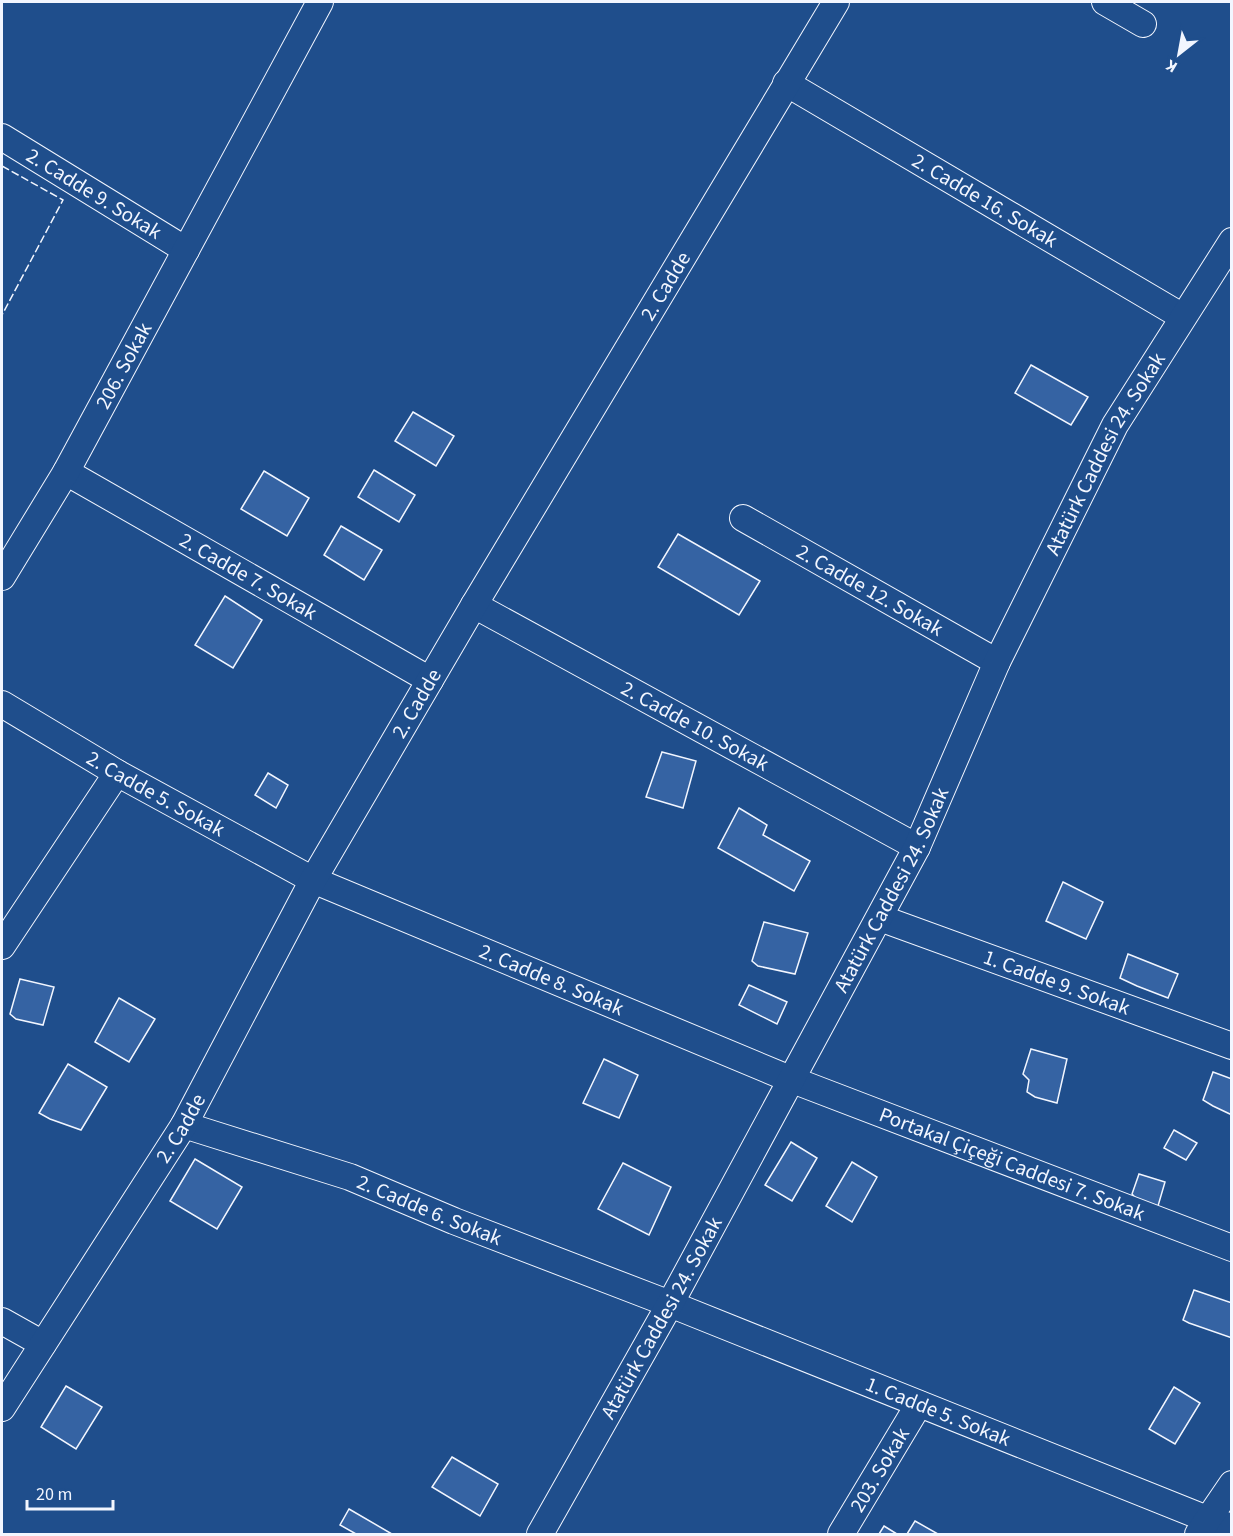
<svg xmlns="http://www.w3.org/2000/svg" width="1233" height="1536" viewBox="0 0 1233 1536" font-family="'Source Sans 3',sans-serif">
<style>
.building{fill:#3563a3;stroke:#f2f6ff;stroke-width:1.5}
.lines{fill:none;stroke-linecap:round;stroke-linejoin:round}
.minor-casing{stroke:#f2f6ff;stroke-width:28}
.minor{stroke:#1f4e8c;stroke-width:26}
.fence{stroke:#f2f6ff;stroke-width:1.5;stroke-dasharray:8 3;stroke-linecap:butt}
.labels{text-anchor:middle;stroke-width:4.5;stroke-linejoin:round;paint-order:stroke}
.street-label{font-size:21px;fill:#f2f6ff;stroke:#1f4e8c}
</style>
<rect width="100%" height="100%" fill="#1f4e8c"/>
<g class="building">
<polygon points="1031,365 1088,397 1071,425 1015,393"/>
<polygon points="413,412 454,436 436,466 395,441"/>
<polygon points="374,470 415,495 399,522 358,497"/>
<polygon points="264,471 309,498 287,536 241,509"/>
<polygon points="341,526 382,550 364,580 324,555"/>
<polygon points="678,534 760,581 739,615 658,567"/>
<polygon points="225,596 262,620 233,668 195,645"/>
<polygon points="662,752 696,761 683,808 646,797"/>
<polygon points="268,773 288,785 276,808 255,795"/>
<polygon points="739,808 767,825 763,835 810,861 794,891 718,848"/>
<polygon points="1063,882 1103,902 1086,939 1046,921"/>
<polygon points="764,922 808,933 795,974 758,966 752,961"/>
<polygon points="1128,954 1178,974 1168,998 1137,986 1120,978"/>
<polygon points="20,979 54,987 43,1025 16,1019 10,1014"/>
<polygon points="749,985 787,1002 777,1024 739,1005"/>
<polygon points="119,998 155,1019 129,1062 95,1042"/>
<polygon points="1031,1049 1067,1059 1057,1103 1035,1097 1027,1092 1029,1080 1023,1074"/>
<polygon points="604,1059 638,1075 619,1118 583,1103"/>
<polygon points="68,1064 107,1087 81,1130 50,1119 39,1113"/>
<polygon points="1213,1072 1232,1079 1232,1115 1213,1106 1203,1100"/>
<polygon points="1174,1130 1197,1143 1186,1160 1164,1148"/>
<polygon points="791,1142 817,1158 792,1201 765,1185"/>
<polygon points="195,1159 242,1187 217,1229 170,1201"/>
<polygon points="852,1162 877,1177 852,1222 826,1206"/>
<polygon points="623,1163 671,1187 649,1235 598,1209"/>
<polygon points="1139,1174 1165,1182 1158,1206 1140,1203 1132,1194"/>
<polygon points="1194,1290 1232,1303 1232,1338 1189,1323 1183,1320"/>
<polygon points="66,1386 102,1407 76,1449 41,1427"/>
<polygon points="1174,1387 1200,1403 1175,1444 1149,1429"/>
<polygon points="452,1457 498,1484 480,1516 432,1487"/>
<polygon points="349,1509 392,1534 356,1534 340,1525"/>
<polygon points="915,1521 938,1534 907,1534"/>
<polygon points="884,1526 897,1534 879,1534"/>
</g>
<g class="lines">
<defs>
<g id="minor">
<polyline points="1105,2 1143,24"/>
<path id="s1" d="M786,83L1183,317"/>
<path id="s2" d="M2,137L186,250"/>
<path id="s3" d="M66,472L430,680"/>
<path id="s4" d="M743,518L997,662"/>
<path id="s5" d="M2,577L66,472L320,2"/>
<path id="s6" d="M474,605L917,847"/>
<path id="s7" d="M2,704L117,773L313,880L790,1079L1232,1248"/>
<path id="s8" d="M880,918L1232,1046"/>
<polyline points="2,946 117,773"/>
<path id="s9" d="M184,1125L350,1177L454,1221L670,1304L1207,1519L1232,1527"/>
<polyline points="2,1321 43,1344"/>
<path id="s10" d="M2,1408L184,1125L313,880L474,605L836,2"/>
<path id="s11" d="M540,1534L670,1304L917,847L997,662L1115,425L1232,241"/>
<path id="s12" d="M841,1534L919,1404"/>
<polyline points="1198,1534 1232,1484"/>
</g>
</defs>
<use href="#minor" class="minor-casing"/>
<use href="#minor" class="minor"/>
<polyline class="fence" points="2,166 63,200 2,315"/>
</g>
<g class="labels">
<g class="street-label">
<text dy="7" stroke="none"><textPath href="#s2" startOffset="108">2. Cadde 9. Sokak</textPath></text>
<text dy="7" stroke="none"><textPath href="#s1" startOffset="231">2. Cadde 16. Sokak</textPath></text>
<text dy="7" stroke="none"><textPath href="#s10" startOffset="1304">2. Cadde</textPath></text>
<text dy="7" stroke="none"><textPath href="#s5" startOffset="244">206. Sokak</textPath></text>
<text dy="7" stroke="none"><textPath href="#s11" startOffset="1220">Atatürk Caddesi 24. Sokak</textPath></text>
<text dy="7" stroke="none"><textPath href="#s3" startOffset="210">2. Cadde 7. Sokak</textPath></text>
<text dy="7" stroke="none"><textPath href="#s4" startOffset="146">2. Cadde 12. Sokak</textPath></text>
<text dy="7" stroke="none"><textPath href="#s10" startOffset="818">2. Cadde</textPath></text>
<text dy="7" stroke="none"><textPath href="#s6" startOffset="252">2. Cadde 10. Sokak</textPath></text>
<text dy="7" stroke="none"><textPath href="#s7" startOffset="178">2. Cadde 5. Sokak</textPath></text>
<text dy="7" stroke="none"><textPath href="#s11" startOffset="734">Atatürk Caddesi 24. Sokak</textPath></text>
<text dy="7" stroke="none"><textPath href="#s7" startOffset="616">2. Cadde 8. Sokak</textPath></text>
<text dy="7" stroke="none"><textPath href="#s8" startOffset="188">1. Cadde 9. Sokak</textPath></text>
<text dy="7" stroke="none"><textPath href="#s10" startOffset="332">2. Cadde</textPath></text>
<text dy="7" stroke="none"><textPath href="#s7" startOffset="1112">Portakal Çiçeği Caddesi 7. Sokak</textPath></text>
<text dy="7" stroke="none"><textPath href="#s9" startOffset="260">2. Cadde 6. Sokak</textPath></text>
<text dy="7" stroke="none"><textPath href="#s11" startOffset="248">Atatürk Caddesi 24. Sokak</textPath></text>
<text dy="7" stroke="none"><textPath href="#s9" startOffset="807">1. Cadde 5. Sokak</textPath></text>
<text dy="7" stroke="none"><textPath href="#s12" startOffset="75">203. Sokak</textPath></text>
</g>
</g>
<rect width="1233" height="1536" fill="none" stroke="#f2f6ff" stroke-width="6"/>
<g transform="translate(1179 54) rotate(211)" stroke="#1f4e8c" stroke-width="4.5" paint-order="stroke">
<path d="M0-4.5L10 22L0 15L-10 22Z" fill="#f2f6ff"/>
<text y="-9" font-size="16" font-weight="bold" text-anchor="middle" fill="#f2f6ff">K</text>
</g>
<path d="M27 1500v9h86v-9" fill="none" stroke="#f2f6ff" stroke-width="3"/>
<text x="36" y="1500" font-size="18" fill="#f2f6ff" stroke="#1f4e8c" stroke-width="4.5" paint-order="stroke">20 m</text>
</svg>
